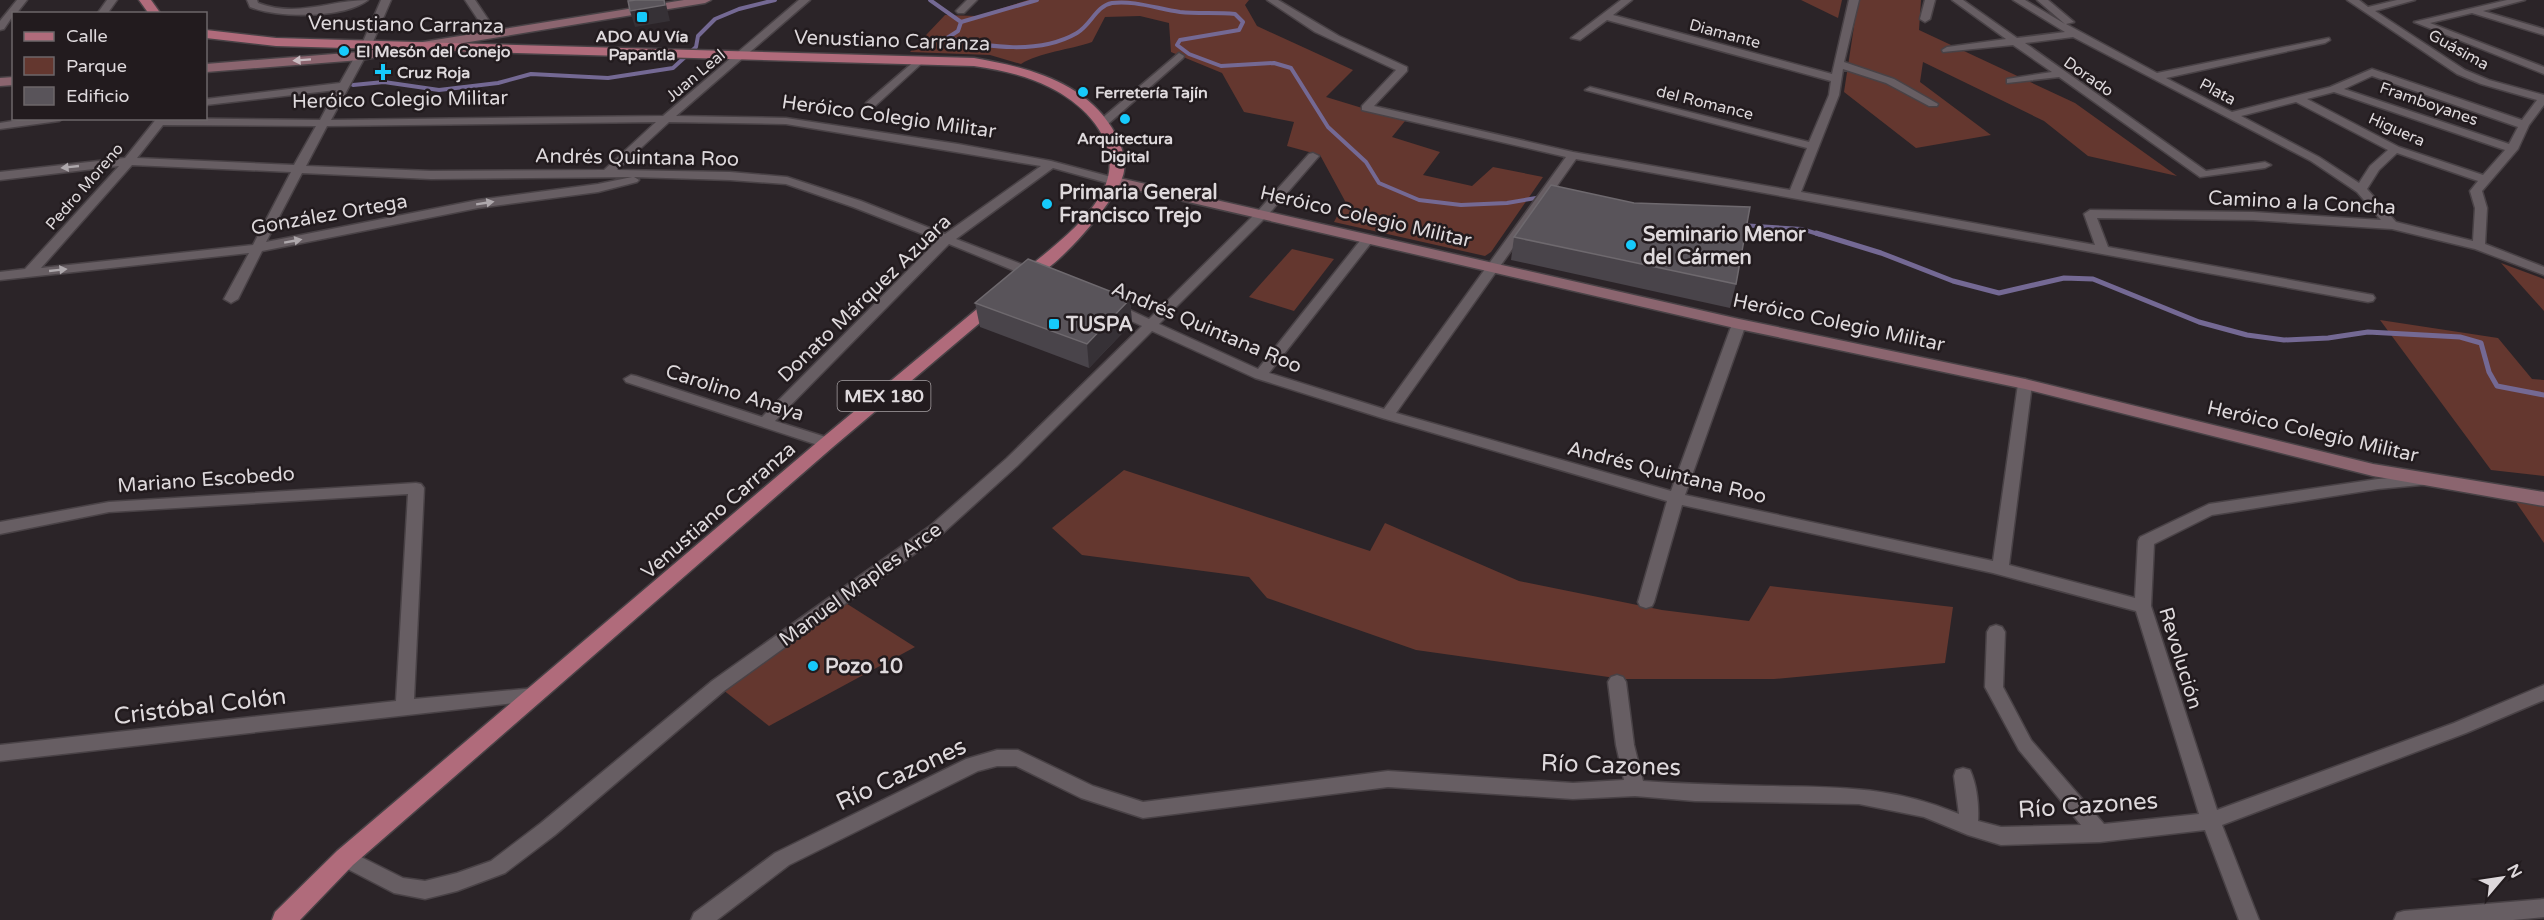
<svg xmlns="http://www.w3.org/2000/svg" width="2544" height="920" viewBox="0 0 2544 920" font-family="'Varela Round',sans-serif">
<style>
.green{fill:#64372f}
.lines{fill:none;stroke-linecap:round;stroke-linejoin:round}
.stream-far1{stroke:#746994;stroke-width:4}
.stream{stroke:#746994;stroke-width:5}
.street-casing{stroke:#494246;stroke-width:3}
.secondary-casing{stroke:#494246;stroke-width:3}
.primary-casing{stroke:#494246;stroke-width:3}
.street{fill:#675e63;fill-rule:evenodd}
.secondary{fill:#8b656f;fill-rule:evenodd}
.primary{fill:#b06b7b;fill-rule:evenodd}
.wall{fill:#49444a}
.shaded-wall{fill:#363136}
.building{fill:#59545a;stroke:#6e696e;stroke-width:1.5}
.oneway{fill:#c9bcc1}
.oneway2{fill:#aea8ac}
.poi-dot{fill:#16cafb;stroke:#221b1e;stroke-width:2}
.labels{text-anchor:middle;stroke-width:5;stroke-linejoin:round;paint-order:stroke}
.far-street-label{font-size:16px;fill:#ded9dc;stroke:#221b1e}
.far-poi-label{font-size:16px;font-weight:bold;fill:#ded9dc;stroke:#221b1e;text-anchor:start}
.shield{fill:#221b1e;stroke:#a6a0a3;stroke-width:1.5}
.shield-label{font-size:18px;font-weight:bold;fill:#ded9dc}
.street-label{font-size:20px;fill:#ded9dc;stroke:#221b1e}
.poi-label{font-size:20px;font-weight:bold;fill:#ded9dc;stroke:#221b1e;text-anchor:start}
.near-street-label{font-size:24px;fill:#ded9dc;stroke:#221b1e}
</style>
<rect width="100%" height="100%" fill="#2b2428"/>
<g class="green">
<path d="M1028,0H1249L1245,5L1257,26L1353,70L1326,97L1405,121L1392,137L1440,152L1423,175L1472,186L1493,167L1543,177L1491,252L1485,256L1334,222L1345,201L1320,155L1287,146L1294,122L1244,112L1222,73L1171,52L1169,23L1140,16L1105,17L1092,42C1069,50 1040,52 1021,64L990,55L910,52L945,15L977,16Z"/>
<polygon points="1801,0 1842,0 1838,18"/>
<polygon points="1858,0 1921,0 1919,30 2075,103 2177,176 2088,156 2044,121 1923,62 1920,82 1991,135 1916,148 1844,92"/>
<polygon points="1292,249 1334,259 1294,311 1249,297"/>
<polygon points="2501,263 2544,279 2544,311"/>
<polygon points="2380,320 2498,338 2532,379 2544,380 2544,476 2491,470"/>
<polygon points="1124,470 1370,551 1385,523 1519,581 1662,610 1749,621 1770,586 1953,607 1945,663 1774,679 1623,679 1416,650 1267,598 1249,577 1082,555 1052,528"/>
<polygon points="2507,489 2544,493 2544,543"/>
<polygon points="841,600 915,647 769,726 718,686"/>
</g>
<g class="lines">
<g class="stream-far1">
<path d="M930,0L961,22L958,31L947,38C988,47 1039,55 1077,33C1091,25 1096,6 1112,3C1134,0 1158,9 1180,12C1198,14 1217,12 1235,14L1243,22L1239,30L1180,40L1177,45L1189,54L1221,66L1274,63L1291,68L1328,127L1366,162L1379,183L1419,200L1461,205L1507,203L1542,197"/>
<polyline points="961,22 1037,0"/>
<polyline points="353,85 384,82 439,90 498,83 531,74 608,78 673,68 696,47 698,36 715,19 739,9 775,0"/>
<polyline points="1740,225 1802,229 1821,235"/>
</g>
<polyline class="stream" points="1816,233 1881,253 1953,281 1999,293 2064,278 2093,279 2199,322 2247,335 2284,340 2328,338 2368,332 2460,337 2481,343 2489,372 2497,386 2544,395"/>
<defs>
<g id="street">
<polygon points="17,0 27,0 16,14 14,14 4,29 0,30 0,21"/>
<polygon points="107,0 117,0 107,14 97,14"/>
<path d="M247,0H257L258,3C298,18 329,0 368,0C343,19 278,18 250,7Z"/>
<path d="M381,0H391L372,44L331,120L663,116L799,0H810L676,116L786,118L958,144L1051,161L1119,179L1121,181L1115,185L1053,168L956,239L1042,272L1043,275L1042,278H1032L949,244L775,421L832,439L834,443L827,448L626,382L624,379L631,375L636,376L762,417L938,240L853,207L786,184L730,180L634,177L639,180L637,182L598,192L478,208L262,251L238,299L231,303L224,299L249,253L0,280V272L25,269L119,166L0,180V172L125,158L157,118L320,120L336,90L206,105V99L340,83L362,44ZM656,122L604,170L431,171L306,166L327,126ZM669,122L786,124L1041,166L945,234L861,201L787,177L730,172L617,170ZM163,125L316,126L294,165L137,158ZM132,165L291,172L253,245L41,268ZM302,173L431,179L632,177L598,184L478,200L266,242Z"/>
<polygon points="465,0 475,0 498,34 497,36 489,36"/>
<polygon points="967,0 977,0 964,13 958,13 956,11"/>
<path d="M1267,0H1278L1339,36L1407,67V71L1374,106L1573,152L1790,190L1807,148L1585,90L1590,87L1809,142L1829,95L1831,81L1607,20L1580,40L1571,38L1621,0H1632L1613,15L1832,74L1849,0H1859L1844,62L1894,79L1938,104L1937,106H1929L1886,83L1843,69L1839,95L1801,192L2095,245L2084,214L2090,210L2253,212L2381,220L2357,192L2311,161L2073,37L2025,43L2206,171L2265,162L2271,165L2265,168L2200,177L2059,77L2007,83V79L2052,72L2013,45L1943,52L1942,50L1947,47L2006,39L1952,0H1963L2017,38L2065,32L2013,0H2025L2065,24L2037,0H2048L2074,22L2066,24L2157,73L2329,38L2330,40L2325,43L2166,78L2232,112L2330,87L2372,69L2522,120L2537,100L2481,84L2457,74L2347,0H2359L2368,7L2397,0H2415L2375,11L2465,70L2489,80L2544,95V105L2529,125L2518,149L2482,191L2487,208L2485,244L2544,267V275L2475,249L2392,229L2253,220L2097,218L2108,247L2373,295L2375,298L2373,301L2368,302L1576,159L1396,413L1671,491L1732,324L1739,320L1746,324L1685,495L1993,561L2018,384L2025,379L2032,384L2009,565L2135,598L2138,541L2140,537L2209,504L2378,479L2426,475L2434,480L2431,484L2378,489L2212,515L2154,544L2151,606L2217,810L2454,723L2544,685V700L2466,733L2222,825L2259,920H2239L2205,830L2100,842L2001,845L1968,835L1924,817L1859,804L1695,801L1635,796L1573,799L1388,787L1143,818L1081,798L1016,766H997L978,771L789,865L717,920H691L694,913L775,853L966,759L997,750H1018L1093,786L1143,802L1388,771L1573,783L1624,780L1616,745L1608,682L1611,677L1617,675L1623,677L1626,682L1634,745L1643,781C1684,784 1725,785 1766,786C1837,787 1893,786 1959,814L1954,776L1956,770L1963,768L1970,770C1977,785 1979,806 1978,821L2001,827L2081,825L2019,750L1985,687L1987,632L1990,627L1996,625L2002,627L2005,632L2003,687L2031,740L2104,824L2199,814L2136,611L1993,573L1682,505L1654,602L1652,606L1646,608L1640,606L1638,602L1667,501L1382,418L1255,378L1152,331L1017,466L942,534L724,691L555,835L505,873L457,891L425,899L394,893L338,864L335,858L338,852L345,849L403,878L425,881L457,873L491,861L541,823L712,681L930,526L1007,458L1142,326L1107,310L1105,307L1107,304H1117L1149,319L1258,211L1309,154L1313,153L1319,156L1266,217L1159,324L1258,369L1363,237H1371L1373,240L1371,243L1269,373L1384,409L1566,157L1362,110V106L1396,70L1315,32ZM2372,76L2518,127L2509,144L2344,89ZM2334,92L2505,150L2483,175L2399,147L2307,99ZM2296,102L2388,150L2370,166L2359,183L2319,157L2241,116ZM2397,153L2478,181L2470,191L2475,208L2473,241L2396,222L2367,189L2379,170Z"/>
<polygon points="1925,0 1935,0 1930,19 1925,22 1920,19"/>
<polygon points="2507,0 2525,0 2483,11 2544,29 2544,35 2472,13 2430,23 2544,67 2544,74 2414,22"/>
<polygon points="1179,53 1184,56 1183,58 1108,124 1100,124 1100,120"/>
<polygon points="917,59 922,62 921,64 874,107 866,107 866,103"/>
<polygon points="31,118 64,118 59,121 0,129 0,123"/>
<polygon points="416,483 421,484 424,488 414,699 535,688 541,690 544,695 541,700 0,761 0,745 396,701 408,494 109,512 0,534 0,522 109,502"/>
<polygon points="2544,899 2544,917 2513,920 2394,920 2397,913 2404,911"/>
</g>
<g id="secondary">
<polygon points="684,0 711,0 705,3 360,60 206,72 206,64 360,52"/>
<polygon points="14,77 14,85 0,86 0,78"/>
<polygon points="1115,177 1739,319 2025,379 2373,464 2544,492 2544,506 2373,476 2025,389 1739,329 1110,184 1108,181 1110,178"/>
</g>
<g id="primary">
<polygon points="139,0 151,0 161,14 149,14"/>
<path d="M206,30L276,38L974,58C1026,67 1083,81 1112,128C1120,142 1126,155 1124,171C1121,198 1042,288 1018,282L1015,279L1018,276C1046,252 1081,228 1100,196C1128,150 1090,107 1049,87C1026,75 1000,70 974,66L276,46L206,38Z"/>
<polygon points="995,297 1001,299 1003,302 1001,305 833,447 353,865 300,920 272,920 275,912 337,851 821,439 989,299"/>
</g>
</defs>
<use href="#street" class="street-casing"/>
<use href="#secondary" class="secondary-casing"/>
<use href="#primary" class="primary-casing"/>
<use href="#street" class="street"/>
<use href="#secondary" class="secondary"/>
<use href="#primary" class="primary"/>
</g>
<g class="wall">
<polygon points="1514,237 1736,284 1730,308 1511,260"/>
<polygon points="1130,299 1132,323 1089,368 980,327 975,303"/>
</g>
<g class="shaded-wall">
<polygon points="665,0 670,21 635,27 630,11"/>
<polygon points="1130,299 1132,323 1089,368 1087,344"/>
</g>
<g class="building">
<polygon points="636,0 664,0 665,5 630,11 628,1"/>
<polygon points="1551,185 1634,203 1750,207 1736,284 1514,237"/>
<polygon points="1028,259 1130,299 1087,344 975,303"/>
</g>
<defs><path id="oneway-solid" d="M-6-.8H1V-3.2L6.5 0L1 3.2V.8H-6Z" transform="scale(1.5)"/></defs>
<use class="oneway" href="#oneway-solid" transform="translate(302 60) rotate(176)"/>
<g class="oneway2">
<use href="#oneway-solid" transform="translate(70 167) rotate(174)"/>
<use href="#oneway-solid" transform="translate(485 203) rotate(-9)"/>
<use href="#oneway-solid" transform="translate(293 241) rotate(-10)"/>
<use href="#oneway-solid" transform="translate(58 270) rotate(-6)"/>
</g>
<g class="poi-dot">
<rect x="636" y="11" width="12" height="12" rx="3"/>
<circle cx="344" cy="51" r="6"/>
<path d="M380 63h6v6h6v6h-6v6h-6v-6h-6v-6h6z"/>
<circle cx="1083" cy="92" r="6"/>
<circle cx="1125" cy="119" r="6"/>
<circle cx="1047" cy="204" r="6"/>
<circle cx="1631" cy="245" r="6"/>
<rect x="1048" y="318" width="12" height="12" rx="3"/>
<circle cx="813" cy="666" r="6"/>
</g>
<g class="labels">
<g class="far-street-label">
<text transform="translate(1725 33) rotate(15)" y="6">Diamante</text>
<text transform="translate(2459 49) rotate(29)" y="6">Guásima</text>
<text transform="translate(695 75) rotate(-40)" y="6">Juan Leal</text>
<text transform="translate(2089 76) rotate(35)" y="6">Dorado</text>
<text transform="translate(2218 91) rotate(28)" y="6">Plata</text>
<text transform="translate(1705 102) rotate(14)" y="6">del Romance</text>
<text transform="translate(2429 103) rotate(19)" y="6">Framboyanes</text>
<text transform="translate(2397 129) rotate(24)" y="6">Higuera</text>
<text transform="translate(84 186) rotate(-49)" y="6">Pedro Moreno</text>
</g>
<g class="far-poi-label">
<text x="642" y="42" text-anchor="middle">ADO AU Vía<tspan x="642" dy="18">Papantla</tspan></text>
<text x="356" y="57">El Mesón del Conejo</text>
<text x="397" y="78">Cruz Roja</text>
<text x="1095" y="98">Ferretería Tajín</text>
<text x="1125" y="144" text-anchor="middle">Arquitectura<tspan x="1125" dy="18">Digital</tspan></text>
</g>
<rect class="shield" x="837.5" y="381" width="93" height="30" rx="4.5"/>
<g class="shield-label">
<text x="884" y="402">MEX 180</text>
</g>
<g class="street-label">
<text transform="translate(406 24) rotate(1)" y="7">Venustiano Carranza</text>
<text transform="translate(892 40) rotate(2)" y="7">Venustiano Carranza</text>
<text transform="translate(400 99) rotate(-1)" y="7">Heróico Colegio Militar</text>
<text transform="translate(889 116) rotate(8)" y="7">Heróico Colegio Militar</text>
<text transform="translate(637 157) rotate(1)" y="7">Andrés Quintana Roo</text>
<text transform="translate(2302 202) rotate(3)" y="7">Camino a la Concha</text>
<text transform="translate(329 214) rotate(-10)" y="7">González Ortega</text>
<text transform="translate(1366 216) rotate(13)" y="7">Heróico Colegio Militar</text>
<text transform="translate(864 298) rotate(-44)" y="7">Donato Márquez Azuara</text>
<text transform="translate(1839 322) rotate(12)" y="7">Heróico Colegio Militar</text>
<text transform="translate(1207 327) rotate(23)" y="7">Andrés Quintana Roo</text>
<text transform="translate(735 392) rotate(18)" y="7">Carolino Anaya</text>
<text transform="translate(2313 431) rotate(13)" y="7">Heróico Colegio Militar</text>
<text transform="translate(1667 472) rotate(14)" y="7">Andrés Quintana Roo</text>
<text transform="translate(206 479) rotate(-4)" y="7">Mariano Escobedo</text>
<text transform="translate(718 510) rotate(-41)" y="7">Venustiano Carranza</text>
<text transform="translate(860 584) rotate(-36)" y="7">Manuel Maples Arce</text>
<text transform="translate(2181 658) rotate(73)" y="7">Revolución</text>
</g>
<g class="poi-label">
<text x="1059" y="199">Primaria General<tspan x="1059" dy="23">Francisco Trejo</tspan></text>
<text x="1643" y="241">Seminario Menor<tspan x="1643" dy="23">del Cármen</tspan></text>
<text x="1066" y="331">TUSPA</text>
<text x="825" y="673">Pozo 10</text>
</g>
<g class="near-street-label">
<text transform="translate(200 706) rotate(-7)" y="8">Cristóbal Colón</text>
<text transform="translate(1611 765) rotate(2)" y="8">Río Cazones</text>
<text transform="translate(901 774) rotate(-25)" y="8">Río Cazones</text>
<text transform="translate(2088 805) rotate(-4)" y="8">Río Cazones</text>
</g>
</g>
<rect x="12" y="12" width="195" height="108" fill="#221b1e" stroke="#6d676a" stroke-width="1.5"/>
<rect x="24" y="32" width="30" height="9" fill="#b06b7b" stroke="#6d676a" stroke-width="1.5"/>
<text x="66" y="42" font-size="18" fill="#ded9dc">Calle</text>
<rect x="24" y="57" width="30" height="18" fill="#64372f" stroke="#6d676a" stroke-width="1.5"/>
<text x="66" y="72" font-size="18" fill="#ded9dc">Parque</text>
<rect x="24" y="87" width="30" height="18" fill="#59545a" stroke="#6d676a" stroke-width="1.5"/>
<text x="66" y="102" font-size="18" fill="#ded9dc">Edificio</text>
<g transform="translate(2502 878) rotate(61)" stroke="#221b1e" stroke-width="4.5" paint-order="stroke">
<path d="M0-4.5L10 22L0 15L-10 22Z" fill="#ded9dc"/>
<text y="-9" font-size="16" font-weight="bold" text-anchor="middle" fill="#ded9dc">N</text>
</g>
</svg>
